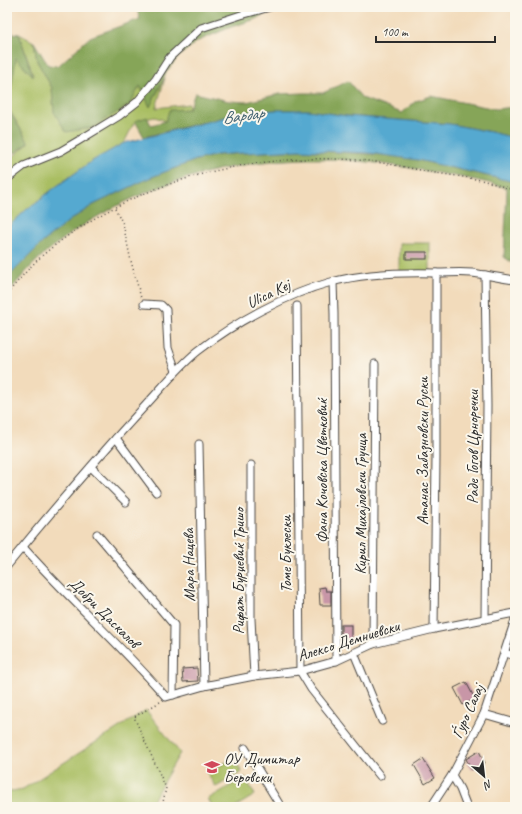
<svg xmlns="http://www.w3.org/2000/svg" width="522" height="814" viewBox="0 0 522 814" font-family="Caveat,sans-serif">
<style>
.green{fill:#a9be62;stroke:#6a7446}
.forest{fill:#86a558;stroke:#586842}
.water{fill:#55a9d0;stroke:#406a7e}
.building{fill:#c896a7}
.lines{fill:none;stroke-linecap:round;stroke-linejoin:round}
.street-casing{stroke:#494541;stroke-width:9}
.path{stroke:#494541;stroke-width:1.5;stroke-dasharray:1 3;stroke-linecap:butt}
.street{stroke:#fff;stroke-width:7}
.labels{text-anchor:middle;stroke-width:4;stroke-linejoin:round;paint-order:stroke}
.street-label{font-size:16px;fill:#2b2b2b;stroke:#fbf7ec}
.poi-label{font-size:16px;fill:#2b2b2b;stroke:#fbf7ec;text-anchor:start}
.water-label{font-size:17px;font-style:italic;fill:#3c5d6d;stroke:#fbf7ec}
</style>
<rect width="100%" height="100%" fill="#fbf7ec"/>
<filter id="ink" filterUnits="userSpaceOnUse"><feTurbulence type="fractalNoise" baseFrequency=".025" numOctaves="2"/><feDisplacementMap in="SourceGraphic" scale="8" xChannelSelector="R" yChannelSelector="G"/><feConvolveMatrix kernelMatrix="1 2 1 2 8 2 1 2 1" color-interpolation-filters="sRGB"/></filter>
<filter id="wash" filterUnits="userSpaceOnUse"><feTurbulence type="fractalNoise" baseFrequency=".012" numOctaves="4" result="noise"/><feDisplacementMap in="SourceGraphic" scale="16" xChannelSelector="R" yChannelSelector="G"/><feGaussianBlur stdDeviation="0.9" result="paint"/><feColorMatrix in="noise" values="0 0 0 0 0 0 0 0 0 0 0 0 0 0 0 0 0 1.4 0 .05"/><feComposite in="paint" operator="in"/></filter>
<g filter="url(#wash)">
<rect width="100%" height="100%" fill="#f2dbbb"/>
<g class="green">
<polygon points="19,34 34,42 37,61 52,88 54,112 140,86 150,106 165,78 156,108 189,104 189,109 166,121 155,117 135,121 124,143 92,161 57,186 26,210 7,228 7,153 14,156 29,143 10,111 7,112 7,83 10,88 16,57 33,74"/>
<polygon points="399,243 430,243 430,273 399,272"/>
<polygon points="146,710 180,753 158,791 150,807 7,807 7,792 23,789"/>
<polygon points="233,758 242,772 216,787 207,773"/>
<polygon points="245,777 255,795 235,807 213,807 208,799"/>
</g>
<g class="forest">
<polygon points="136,7 275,7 256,19 231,27 198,41 179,56 167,71 150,107 140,86 129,105 91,128 66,132 54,112 52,88 37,61 34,42 48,65 58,66 90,37 140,19"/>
<polygon points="7,32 19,34 33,76 16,58 11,89 7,83"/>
<polygon points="348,81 362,98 402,113 416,101 431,96 496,109 515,107 515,138 491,132 450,124 347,116 308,110 275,110 241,113 144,137 135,121 147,117 151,125 166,121 169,110 189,109 195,93 229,101 247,102 279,94 304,93 323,93"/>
<polygon points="9,111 29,143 15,153 7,151 7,112"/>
<path d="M300,150L386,155L418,160L515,182V265L504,257L507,188C481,180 454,176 427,171C387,164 348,158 307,159C213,161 116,193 44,254C30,266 19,280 7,294V278L43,242L70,220L93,205L149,178L196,160L217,155L243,153Z"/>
</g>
<polygon class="water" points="275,110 308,110 347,116 450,124 491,132 515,138 515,182 418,160 369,153 300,150 243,153 217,155 196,160 149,178 93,205 70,220 43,242 7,278 7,228 26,210 57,186 92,161 124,143 241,113"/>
<g id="blocks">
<g class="building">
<rect x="406" y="252" width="21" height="7"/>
<polygon points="325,587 326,591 331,591 331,605 320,605 319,588"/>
<rect x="341" y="625" width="10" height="15"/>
<polygon points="197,668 198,681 183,682 182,669"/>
<polygon points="466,682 475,699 463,705 454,688"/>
<polygon points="479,751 485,763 472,770 466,759"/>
<polygon points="423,759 435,778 425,784 414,765"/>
</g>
</g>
</g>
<g filter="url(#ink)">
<use href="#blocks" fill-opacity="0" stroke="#494541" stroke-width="1"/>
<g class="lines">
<defs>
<g id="street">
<polyline points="7,179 24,166 61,151 78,141 119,116 137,102 156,79 170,57 201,28 241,15 270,7"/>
<polyline points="333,282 334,314 336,661"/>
<polyline points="144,304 161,305 166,310 168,348 176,371"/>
<polyline points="297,306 300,671 311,689 380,776"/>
<polyline points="116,438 156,492"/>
<polyline points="199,444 204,686"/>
<polyline points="251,465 251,619 254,676"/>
<polyline points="91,467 126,502"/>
<polyline points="97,534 174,625 173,695"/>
<path d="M23,547C69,599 121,645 166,697L204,686L254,676L300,671L336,661L373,644L434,629L515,613"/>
<path d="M7,566C51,512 97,458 144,407C162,388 178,367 198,351C235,322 287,294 331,282C366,273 402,272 437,273C449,273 460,272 472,273C486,275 501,278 515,280"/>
<polyline points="485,619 487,406 485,275"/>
<polyline points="434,629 436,457 436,273"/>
<polyline points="373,644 375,364"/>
<polyline points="354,653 382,721"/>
<polyline points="505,653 515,656"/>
<polyline points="484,714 515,723"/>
<polyline points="245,748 281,807"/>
<polyline points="452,775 460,789 467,807"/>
<polyline points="431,807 452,775 484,714 515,620"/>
</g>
</defs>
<use href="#street" class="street-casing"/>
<g class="path">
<polyline points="115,208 123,224 131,261 141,298"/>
<path d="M7,294C19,280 30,266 44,254C130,182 247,152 358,160C382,162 406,167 429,172C449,175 469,177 489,182C498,185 506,188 515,190"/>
<polyline points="160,702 134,717 166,788 162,807"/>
</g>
<use href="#street" class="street"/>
</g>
</g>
<defs>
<symbol id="school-bare" viewBox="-9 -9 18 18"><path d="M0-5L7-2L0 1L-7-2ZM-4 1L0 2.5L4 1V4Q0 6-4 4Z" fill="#d1495b" stroke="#fbf7ec" stroke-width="2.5" paint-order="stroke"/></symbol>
</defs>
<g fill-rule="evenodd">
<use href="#school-bare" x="201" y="756" width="22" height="22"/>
</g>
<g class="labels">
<g class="street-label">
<text transform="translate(268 293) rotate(-26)" y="6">Ulica Kej</text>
<text transform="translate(472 447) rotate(-90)" y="6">Раде Гогов Црноречки</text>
<text transform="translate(422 451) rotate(-90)" y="6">Атанас Забазновски Руски</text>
<text transform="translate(321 471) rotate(-90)" y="6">Фана Кочовска Цветковиќ</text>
<text transform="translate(360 504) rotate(-90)" y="6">Кирил Михајловски Груица</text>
<text transform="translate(285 554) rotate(-90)" y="6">Томе Буклески</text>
<text transform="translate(188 565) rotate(-91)" y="6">Мара Нацева</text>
<text transform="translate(238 571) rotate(-90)" y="6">Рифат Бурџевиќ Тришо</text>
<text transform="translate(105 612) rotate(45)" y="6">Добри Даскалов</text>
<text transform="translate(348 640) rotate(-17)" y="6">Алексо Демниевски</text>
<text transform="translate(467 711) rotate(-66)" y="6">Ѓуро Салај</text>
</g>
<g class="poi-label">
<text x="224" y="764">ОУ Димитар<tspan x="224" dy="18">Беровски</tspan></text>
</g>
<g class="water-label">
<text transform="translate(243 115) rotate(-7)" y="6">Вардар</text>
</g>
</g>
<rect width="522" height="814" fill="none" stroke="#fbf7ec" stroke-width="24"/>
<g transform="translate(484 776) rotate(152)" stroke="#fbf7ec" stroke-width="3" paint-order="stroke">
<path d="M0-3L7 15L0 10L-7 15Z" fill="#2b2b2b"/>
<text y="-6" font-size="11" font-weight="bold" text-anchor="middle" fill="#2b2b2b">N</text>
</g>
<path d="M376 36v6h119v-6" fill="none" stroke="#2b2b2b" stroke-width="2"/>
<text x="382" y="36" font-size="12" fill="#2b2b2b" stroke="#fbf7ec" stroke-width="3" paint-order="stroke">100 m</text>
</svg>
